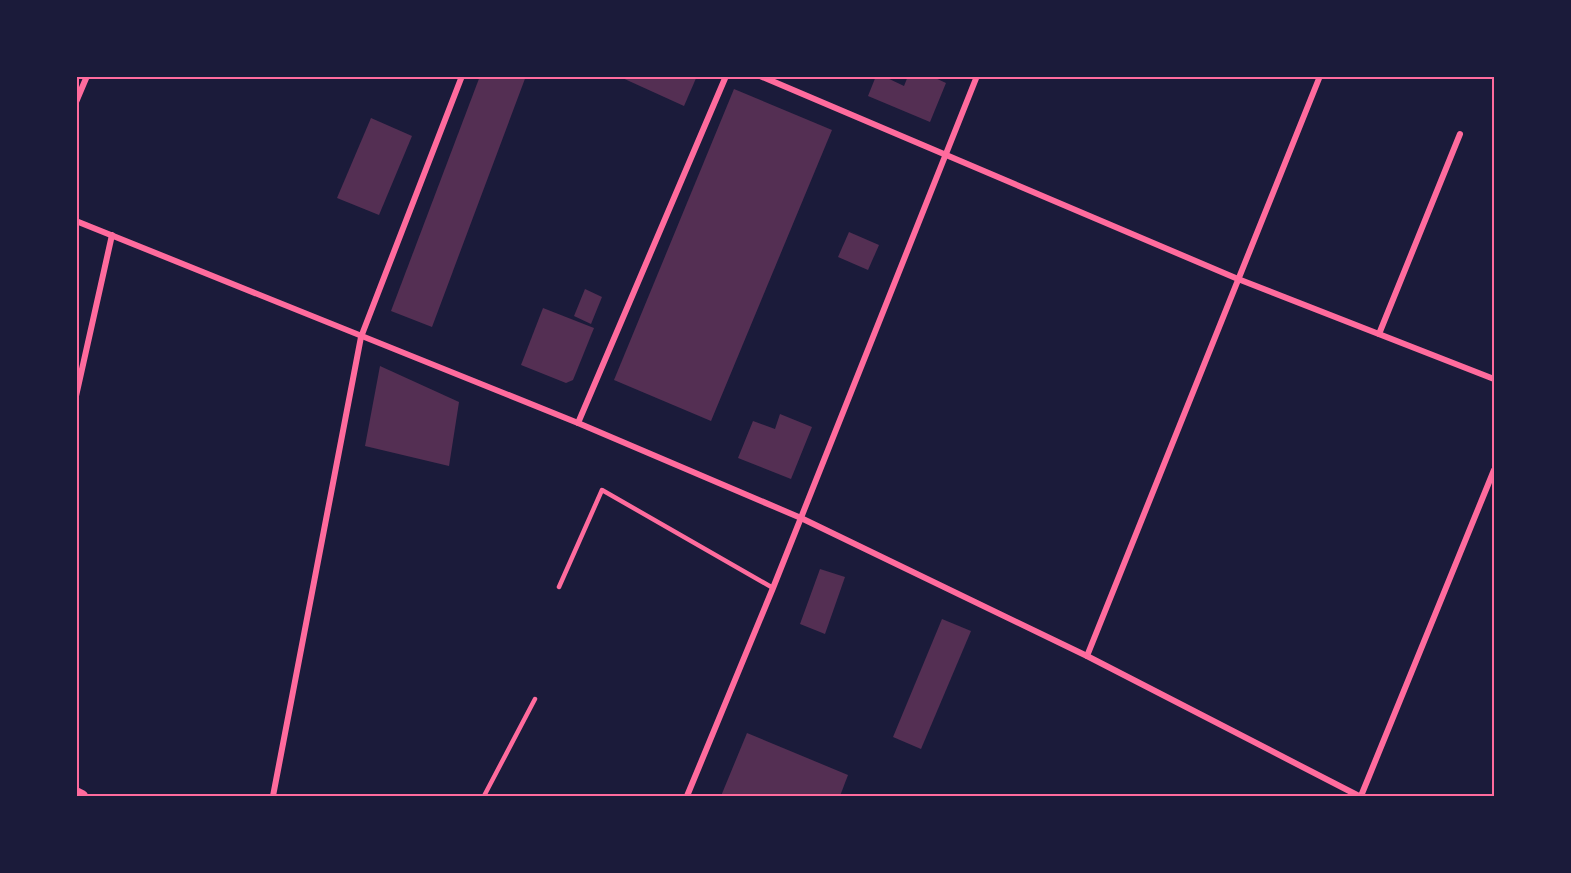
<svg xmlns="http://www.w3.org/2000/svg" width="1571" height="873" viewBox="0 0 1571 873" font-family="'Alegreya Sans',sans-serif">
<style>
.building{fill:#542f53}
.lines{fill:none;stroke-linecap:round;stroke-linejoin:round}
.service{stroke:#ff6b9d;stroke-width:4.5}
.minor{stroke:#ff6b9d;stroke-width:6}
.secondary{stroke:#ff6b9d;stroke-width:12}
.neatline{fill:none;stroke:#ff6b9d;stroke-width:2}
</style>
<rect width="100%" height="100%" fill="#1b1b3a"/>
<g class="building">
<polygon points="480,76 526,76 432,327 391,311"/>
<polygon points="618,76 697,76 684,106"/>
<polygon points="876,76 883,76 904,86 908,76 931,76 946,83 930,122 868,96"/>
<polygon points="734,89 832,130 711,421 614,380"/>
<polygon points="371,118 412,136 379,215 337,198"/>
<polygon points="849,232 879,245 868,270 838,257"/>
<polygon points="585,289 602,297 591,324 574,316"/>
<polygon points="543,308 594,328 573,380 566,383 521,365"/>
<polygon points="380,366 459,402 449,466 365,446"/>
<polygon points="780,414 812,427 791,479 738,458 753,421 775,429"/>
<polygon points="820,569 845,577 825,634 800,624"/>
<polygon points="942,619 971,631 921,749 893,737"/>
<polygon points="747,733 848,775 840,796 721,796"/>
</g>
<g class="lines">
<g class="service">
<polyline points="559,587 602,490 773,588"/>
<polyline points="484,796 535,699"/>
</g>
<g class="minor">
<polyline points="760,76 1238,279 1494,379"/>
<polyline points="76,102 87,76"/>
<polyline points="76,221 578,423 801,518 1087,656 1359,796"/>
<polyline points="1379,334 1460,134"/>
<polyline points="76,396 112,235"/>
<polyline points="578,423 726,76"/>
<polyline points="1087,656 1320,76"/>
<polyline points="273,796 361,337 462,76"/>
<polyline points="687,796 773,588 977,76"/>
<polyline points="1361,796 1494,470"/>
</g>
<polyline class="secondary" points="76,793 82,796"/>
</g>
<rect width="1571" height="873" fill="none" stroke="#1b1b3a" stroke-width="156"/>
<rect x="78" y="78" width="1415" height="717" class="neatline"/>
</svg>
